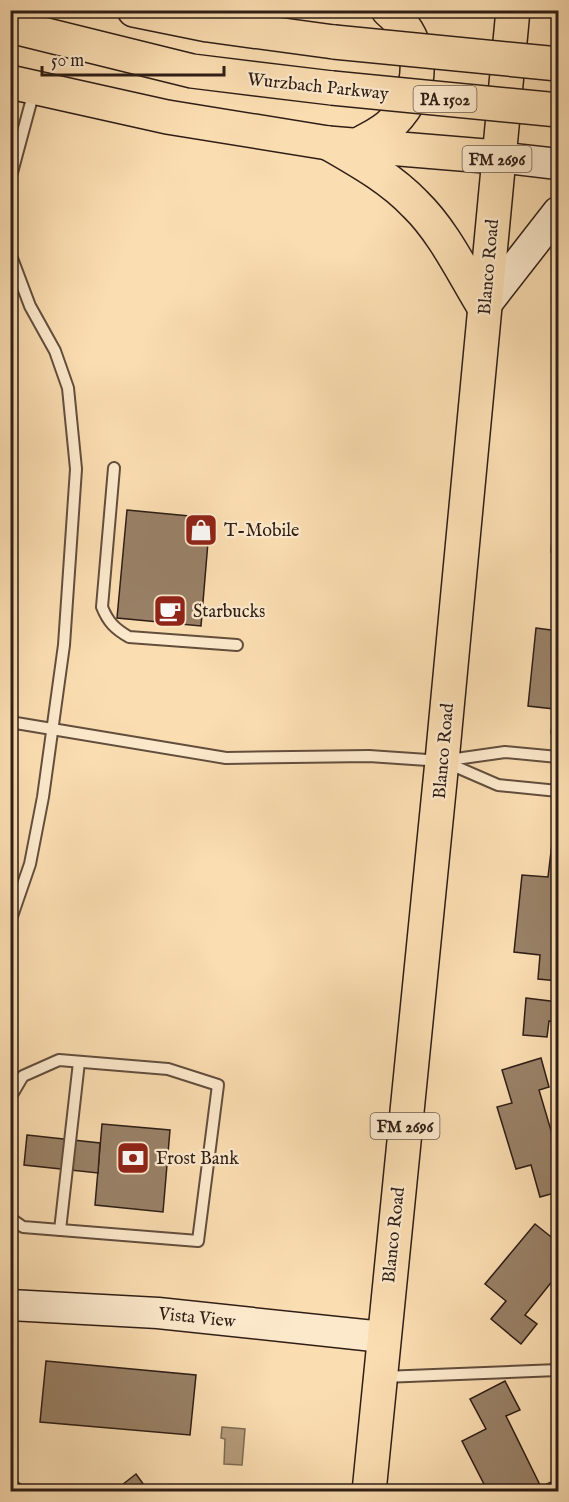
<svg xmlns="http://www.w3.org/2000/svg" width="569" height="1502" viewBox="0 0 569 1502" font-family="'IM FELL English',serif">
<style>
.water{fill:#b59c7c;stroke:#7f6a53;stroke-width:1.5}
.building{fill:#998167;stroke:#2f1e16;stroke-width:1.5}
.lines{fill:none;stroke-linecap:round;stroke-linejoin:round}
.lane-casing{stroke:#624e3d;stroke-width:14}
.secondary-casing{stroke:#2f1e16;stroke-width:33}
.primary-casing{stroke:#2f1e16;stroke-width:36}
.highway-casing{stroke:#2f1e16;stroke-width:36}
.lane{stroke:#fce9cc;stroke-width:10}
.secondary{stroke:#fce9cc;stroke-width:30}
.primary{stroke:#faddb1;stroke-width:33}
.highway{stroke:#faddb1;stroke-width:33}
.highway-bridge-casing{stroke:#2f1e16;stroke-width:36;stroke-linecap:butt}
.highway-bridge{stroke:#faddb1;stroke-width:33}
.labels{text-anchor:middle;stroke-width:4.5;stroke-linejoin:round;paint-order:stroke}
.shield{fill:#fce9cc;stroke:#6c5b4d;stroke-width:1.5}
.shield-label{font-size:16px;font-weight:bold;fill:#2f1e16}
.street-label{font-size:18px;fill:#2f1e16;stroke:#fce9cc}
.poi-label{font-size:18px;fill:#2f1e16;stroke:#fce9cc;text-anchor:start}
</style>
<rect width="100%" height="100%" fill="#faddb1"/>
<filter id="stains"><feTurbulence type="fractalNoise" baseFrequency=".00333" numOctaves="4"/><feColorMatrix values="0 0 0 0 .2 0 0 0 0 .09 0 0 0 0 .02 0 0 0 .5 -.17"/></filter>
<radialGradient id="worn" r=".72"><stop offset=".6" stop-color="#630" stop-opacity="0"/><stop offset="1" stop-color="#630" stop-opacity=".3"/></radialGradient>
<polygon class="water" points="222,1427 245,1429 242,1465 224,1464 225,1439 221,1438"/>
<g class="building">
<polygon points="557,474 558,474 558,553 551,552"/>
<polygon points="127,510 210,518 201,626 117,618"/>
<polygon points="536,628 558,631 558,734 551,733 554,709 528,706"/>
<polygon points="552,843 558,844 558,981 538,979 540,955 514,952 522,875 548,877"/>
<polygon points="526,998 558,1002 558,1022 549,1021 547,1037 523,1035"/>
<polygon points="541,1058 549,1087 539,1090 558,1154 558,1192 540,1197 531,1165 516,1169 497,1107 512,1103 502,1070"/>
<polygon points="102,1124 170,1130 163,1212 95,1205"/>
<polygon points="27,1135 100,1143 98,1173 24,1165"/>
<polygon points="535,1224 555,1240 558,1236 558,1274 525,1315 537,1324 521,1344 491,1319 506,1301 485,1284"/>
<polygon points="46,1361 196,1375 190,1435 40,1422"/>
<polygon points="505,1381 520,1410 506,1416 541,1487 555,1480 558,1492 488,1492 462,1441 486,1429 470,1399"/>
<polygon points="136,1474 149,1492 113,1492"/>
</g>
<g class="lines">
<defs>
<g id="lane">
<polyline points="10,180 34,91"/>
<polyline points="10,253 30,306 55,351 68,388 76,469 64,645 43,797 30,864 10,922"/>
<path d="M114,468L102,607C108,622 115,629 129,637L237,645"/>
<polyline points="10,722 226,758 369,756 442,761 505,752 558,757"/>
<polyline points="445,762 498,785 558,791"/>
<polyline points="10,1098 23,1076 59,1060 168,1069 218,1085 198,1241 23,1227 10,1218"/>
<polyline points="60,1230 79,1062"/>
<polyline points="383,1377 558,1370"/>
<polyline points="10,1484 21,1492"/>
</g>
<g id="secondary">
<polyline points="497,157 558,164"/>
<polyline points="484,307 558,212"/>
<polyline points="10,1305 158,1313 383,1337"/>
</g>
<g id="primary">
<path d="M328,143C359,161 390,178 415,204C444,232 463,273 484,307"/>
<polyline points="369,1492 442,761 513,10"/>
</g>
<g id="highway">
<polyline points="134,10 208,25 334,42"/>
<polyline points="10,26 192,71 332,88"/>
<polyline points="10,82 167,117 328,143 497,157"/>
<path d="M358,145C370,138 384,132 393,122C427,87 425,41 388,10"/>
</g>
</defs>
<use href="#lane" class="lane-casing"/>
<use href="#secondary" class="secondary-casing"/>
<use href="#primary" class="primary-casing"/>
<use href="#highway" class="highway-casing"/>
<use href="#lane" class="lane"/>
<use href="#secondary" class="secondary"/>
<use href="#primary" class="primary"/>
<use href="#highway" class="highway"/>
<defs>
<g id="highway-bridge">
<polyline points="334,42 558,64"/>
<polyline points="332,88 558,110"/>
</g>
</defs>
<use href="#highway-bridge" class="highway-bridge-casing"/>
<use href="#highway-bridge" class="highway-bridge"/>
</g>
<defs>
<symbol id="shop-square" viewBox="-11 -11 22 22"><rect x="-9" y="-9" width="18" height="18" rx="4" fill="#8f2418" stroke="#fce9cc"/><path d="M-5-2.5h2.3a2.7 3.5 0 0 1 5.4 0H5L5.5 6h-11ZM-1.5-2.5h3a1.5 2.3 0 0 0-3 0Z" fill="#fff"/></symbol>
<symbol id="cafe-square" viewBox="-11 -11 22 22"><rect x="-9" y="-9" width="18" height="18" rx="4" fill="#8f2418" stroke="#fce9cc"/><path d="M-5.5-4.5H6V0H3Q3 3.5 0 3.5H-2.5Q-5.5 3.5-5.5 0ZM3-3.2v2h1.7v-2ZM-6 4.5H4V6H-6Z" fill="#fff"/></symbol>
<symbol id="bank-square" viewBox="-11 -11 22 22"><rect x="-9" y="-9" width="18" height="18" rx="4" fill="#8f2418" stroke="#fce9cc"/><path d="M-6-4H6V4H-6ZM0-2.3a2.3 2.3 0 1 0 0 4.6a2.3 2.3 0 1 0 0-4.6Z" fill="#fff"/></symbol>
</defs>
<g fill-rule="evenodd">
<use href="#shop-square" x="182" y="511" width="38" height="38"/>
<use href="#cafe-square" x="151" y="592" width="38" height="38"/>
<use href="#bank-square" x="114" y="1139" width="38" height="38"/>
</g>
<g class="labels">
<g class="shield">
<rect x="413.5" y="86" width="63" height="26" rx="4.5"/>
<rect x="462.5" y="146" width="69" height="26" rx="4.5"/>
<rect x="370.5" y="1113" width="69" height="26" rx="4.5"/>
</g>
<g class="shield-label">
<text x="445" y="105">PA 1502</text>
<text x="497" y="165">FM 2696</text>
<text x="405" y="1132">FM 2696</text>
</g>
<g class="street-label">
<text transform="translate(318 86) rotate(6)" y="6">Wurzbach Parkway</text>
<text transform="translate(488 267) rotate(-85)" y="6">Blanco Road</text>
<text transform="translate(443 751) rotate(-85)" y="6">Blanco Road</text>
<text transform="translate(393 1235) rotate(-84)" y="6">Blanco Road</text>
<text transform="translate(197 1317) rotate(6)" y="6">Vista View</text>
</g>
<g class="poi-label">
<text x="224" y="536">T-Mobile</text>
<text x="193" y="617">Starbucks</text>
<text x="156" y="1164">Frost Bank</text>
</g>
</g>
<rect width="569" height="1502" fill="none" stroke="#faddb1" stroke-width="36"/>
<rect x="12" y="12" width="545" height="1478" fill="none" stroke="#2f1e16" stroke-width="3"/>
<rect x="18" y="18" width="533" height="1466" fill="none" stroke="#2f1e16" stroke-width="1.5"/>
<path d="M42 66v9h182v-9" fill="none" stroke="#2f1e16" stroke-width="3"/>
<text x="51" y="66" font-size="18" fill="#2f1e16" stroke="#fce9cc" stroke-width="4.5" paint-order="stroke">50 m</text>
<rect width="100%" height="100%" filter="url(#stains)"/>
<rect width="100%" height="100%" fill="url(#worn)"/>
</svg>
